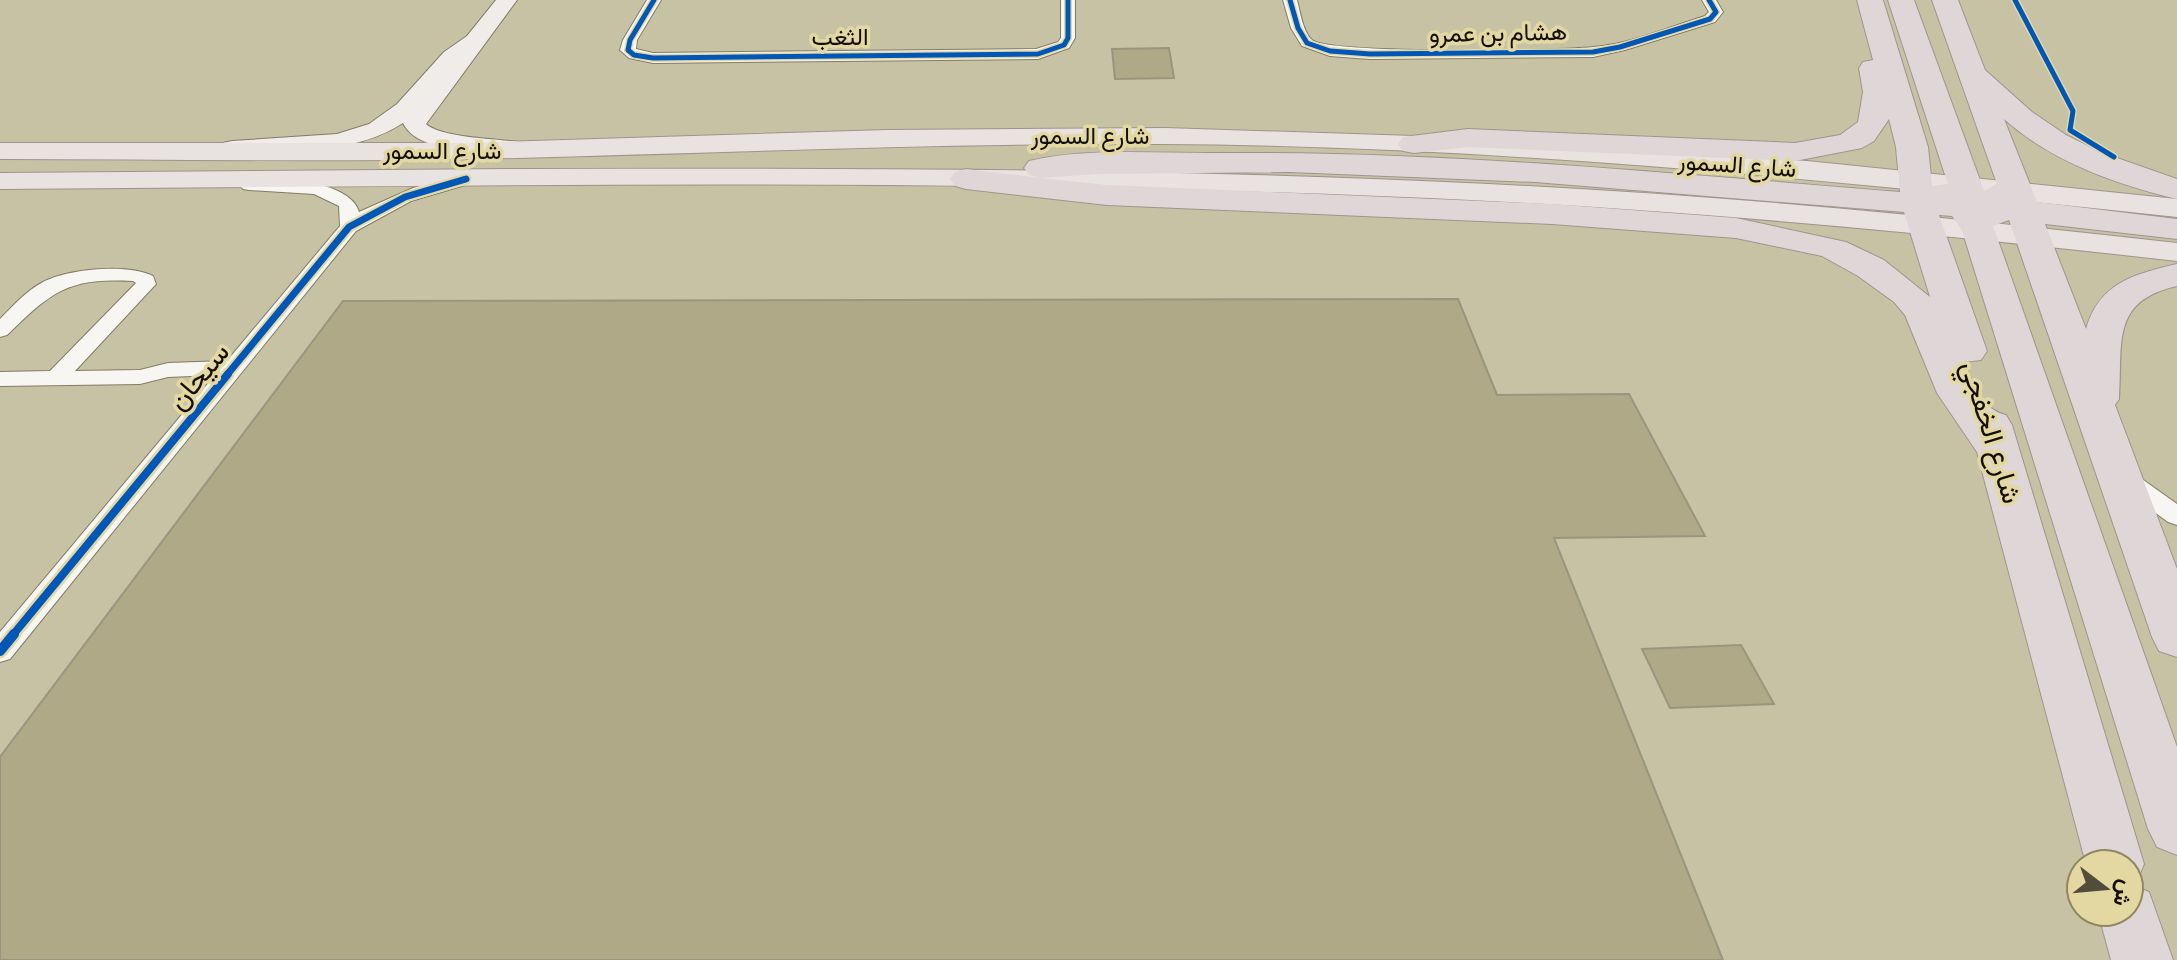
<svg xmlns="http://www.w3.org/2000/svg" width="2177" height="960" viewBox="0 0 2177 960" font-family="'PT Sans Narrow',Vazirmatn,sans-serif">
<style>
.building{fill:#b0a988;stroke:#9a957e;stroke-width:2}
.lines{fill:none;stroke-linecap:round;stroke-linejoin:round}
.street-casing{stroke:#807c65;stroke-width:2}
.secondary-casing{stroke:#807c65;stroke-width:2}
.primary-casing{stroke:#9f948c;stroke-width:2}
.highway-casing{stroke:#9f948c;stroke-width:2}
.street{fill:#f7f6f2;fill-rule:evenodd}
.secondary{fill:#efecea;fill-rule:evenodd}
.primary{fill:#e8e2e1;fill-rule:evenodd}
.highway{fill:#dfd6d7;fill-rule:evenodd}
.cycleway-far3-casing{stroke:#e4d8a2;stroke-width:8}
.cycleway-far2-casing{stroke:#e4d8a2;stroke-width:11}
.cycleway-far1-casing{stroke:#e4d8a2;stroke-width:13}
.cycleway-casing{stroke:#e4d8a2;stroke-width:15}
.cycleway-far3{stroke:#0057b8;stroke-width:5}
.cycleway-far2{stroke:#0057b8;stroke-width:7}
.cycleway-far1{stroke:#0057b8;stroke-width:8}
.cycleway{stroke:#0057b8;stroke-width:10}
.labels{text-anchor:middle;stroke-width:7;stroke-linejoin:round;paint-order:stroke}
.far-street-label{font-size:24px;fill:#120e00;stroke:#e4d8a2}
.street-label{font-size:28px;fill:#120e00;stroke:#e4d8a2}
</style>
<rect width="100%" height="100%" fill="#c8c2a5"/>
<g class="building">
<polygon points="1169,48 1174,78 1115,79 1112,49"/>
<polygon points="1458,299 1497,395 1629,394 1705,536 1554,538 1723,960 0,960 0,757 343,301"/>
<polygon points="1741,645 1774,704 1670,708 1642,649"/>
</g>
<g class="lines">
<defs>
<g id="street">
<polygon points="647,0 661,0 637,40 636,49 653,53 1036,49 1058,42 1061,38 1061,0 1075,0 1075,38 1069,48 1038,59 653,63 629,58 620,50 623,40"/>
<path d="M1283,0H1297C1300,11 1303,32 1312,40C1329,54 1559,51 1593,47C1631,44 1669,27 1705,16L1709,12L1702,0H1716L1723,12L1715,22L1625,50L1593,57L1370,59L1330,56L1302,46L1291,28Z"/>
<path d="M466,174L472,175L475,179L472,183L411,201L356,231L10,659L0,662V632L215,375L168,377L140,384L0,386V372L50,371L136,283L133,281C68,277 51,292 7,335L0,337V319C13,306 26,291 43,282C68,269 127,263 153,276L156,284L75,371L140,370L168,363L227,361L340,226L339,206L314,194L249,190L243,189L240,185L243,181C270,174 351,180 359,212L413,188Z"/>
<polygon points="2124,470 2132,472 2177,504 2177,525 2168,522 2116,484 2112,478 2116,472"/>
</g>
<path id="secondary" d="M496,0H517L426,124C444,140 509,138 537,145L540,150L537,155L528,157C494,149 419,157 403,123C350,157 291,147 232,155L223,153L220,148L223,143L232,141L337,134L369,124L397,104L444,52L467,36Z"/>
<g id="primary">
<path d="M1165,128L1414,136L1807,161L2177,199V217C1840,181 1501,146 1161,144C931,143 701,154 471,159C314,162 157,159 0,159V143H467L887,130Z"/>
<path d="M522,169C844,168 1166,168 1488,184C1718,195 1948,217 2177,243V261C1948,235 1719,213 1490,201C994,176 496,186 0,189V173Z"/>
</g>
<path id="highway" d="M1857,0H1883L1928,147L1932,186L1948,184L1888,0H1914L1984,191L1997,184L1932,0H1958L1985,70L2032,112L2066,135L2100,152L2177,179V199C2116,184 2052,162 2004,119L2037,202L2177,219V239L2045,224L2086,329C2099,283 2134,274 2177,264V286C2110,301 2123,343 2119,399L2115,405L2177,569V657L2159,651L2152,637L2009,220L1993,226L2177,747V855L2157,847L2148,829L1962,230L1952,216L1939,215L1987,351L1981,360L1964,362C1973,384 1981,409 2006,415L2012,425L2144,864L2136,883L2132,885L2149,892L2173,960H2111L2098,912H2129V864H2086L1977,452L1937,393L1905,315L1894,302L1858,276L1822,256L1736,238L1552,224L1107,205L966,189L955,186L950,179L955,172L966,169L1040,178L1029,175L1024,168L1029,161C1087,147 1162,154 1222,153C1449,151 1675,174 1900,192L1896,147L1889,119L1874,141L1862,148L1795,161L1468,147L1414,153L1403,151L1398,144L1403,137L1468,129L1795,143L1840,135L1858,122L1863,92L1859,68L1863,62L1873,60ZM1290,172L1535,182L1904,212L1930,297L1884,260L1846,242L1736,218L1552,204L1107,185L1040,178L1097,174Z"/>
</defs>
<use href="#street" class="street-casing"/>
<use href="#secondary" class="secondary-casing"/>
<use href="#primary" class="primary-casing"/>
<use href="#highway" class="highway-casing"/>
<use href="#street" class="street"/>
<use href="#secondary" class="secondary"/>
<use href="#primary" class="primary"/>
<use href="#highway" class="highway"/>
<defs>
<g id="cycleway-far3">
<polyline points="654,0 630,40 628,50 634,55 653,58 1038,54 1064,45 1068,38 1068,0"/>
<polyline points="1290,0 1298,28 1307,43 1330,51 1370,54 1593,52 1620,47 1710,19 1716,12 1709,0"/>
<polyline points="2015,0 2073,111 2070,130 2114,157"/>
</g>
<polyline id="cycleway-far2" points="226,376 349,227 405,197 466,179"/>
<polyline id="cycleway-far1" points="12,636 228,374"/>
<polyline id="cycleway" points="0,651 14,634"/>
</defs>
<use href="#cycleway-far3" class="cycleway-far3-casing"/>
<use href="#cycleway-far2" class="cycleway-far2-casing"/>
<use href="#cycleway-far1" class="cycleway-far1-casing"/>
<use href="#cycleway" class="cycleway-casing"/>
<use href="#cycleway-far3" class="cycleway-far3"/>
<use href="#cycleway-far2" class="cycleway-far2"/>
<use href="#cycleway-far1" class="cycleway-far1"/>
<use href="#cycleway" class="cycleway"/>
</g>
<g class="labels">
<g class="far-street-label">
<text transform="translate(1498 33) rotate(-1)" y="8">هشام بن عمرو</text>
<text x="840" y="45">الثغب</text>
<text x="1090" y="144">شارع السمور</text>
<text x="442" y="159">شارع السمور</text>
<text transform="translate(1737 165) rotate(4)" y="8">شارع السمور</text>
</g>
<g class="street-label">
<text transform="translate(198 376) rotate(-50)" y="10">سيحان</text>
<text transform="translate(1992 432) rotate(73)" y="10">شارع الخفجي</text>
</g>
</g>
<g transform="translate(2105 888) rotate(106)"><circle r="38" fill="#e4d8a2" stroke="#908761" stroke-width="2"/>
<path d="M0-6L14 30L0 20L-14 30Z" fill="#524d3a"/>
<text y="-12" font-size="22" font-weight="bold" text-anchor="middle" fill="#120e00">ش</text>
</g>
</svg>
